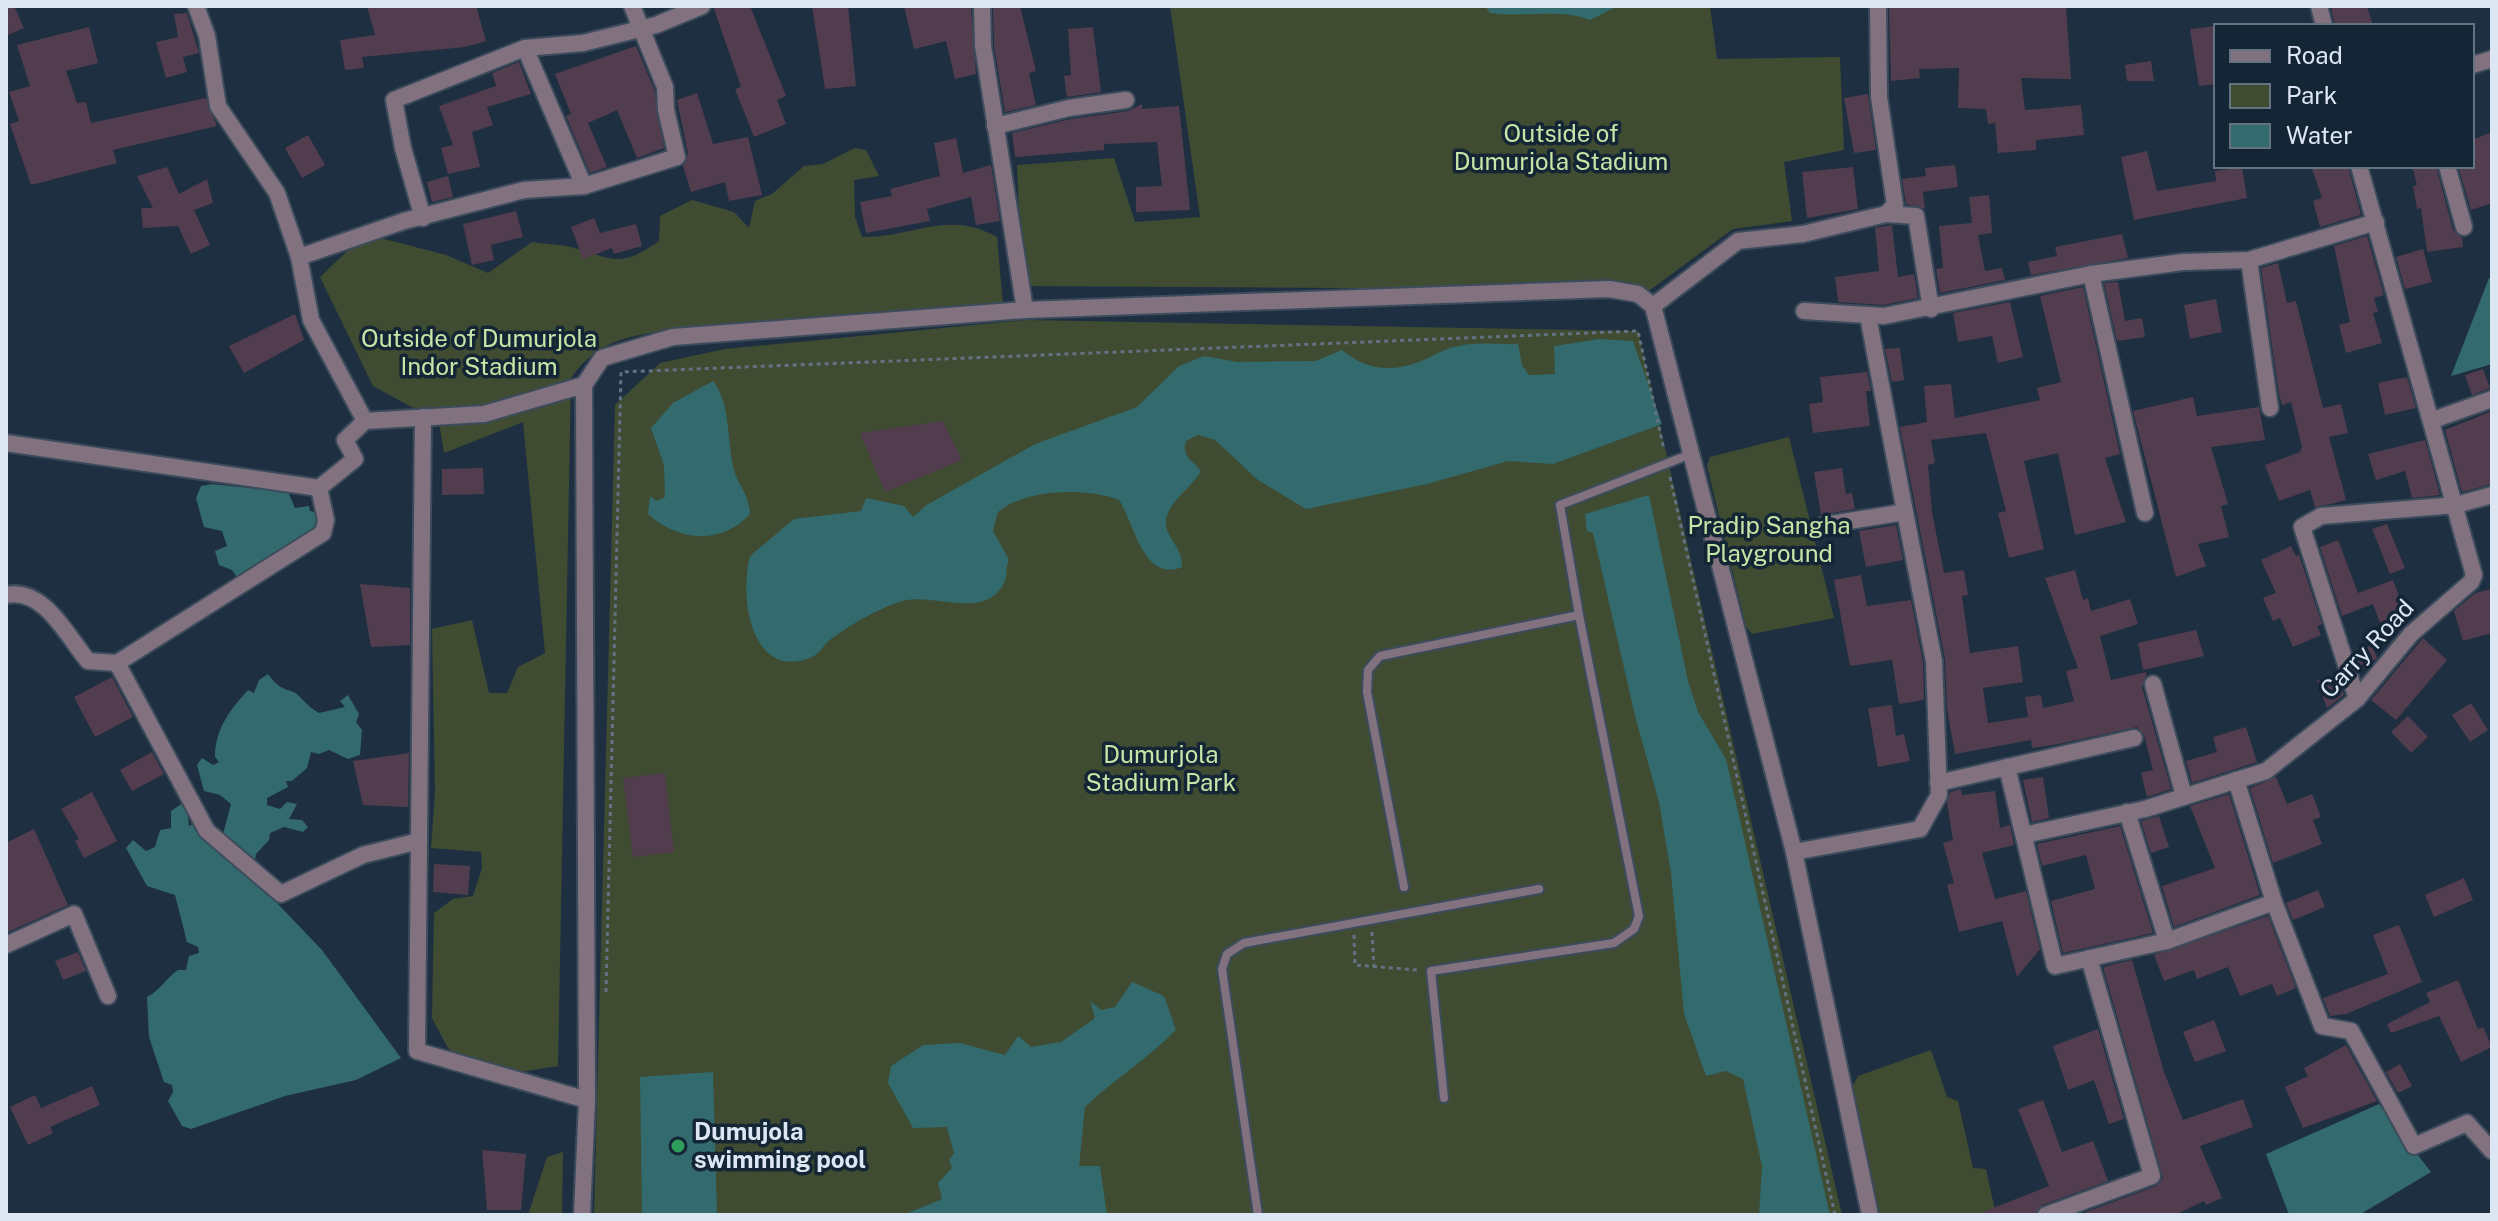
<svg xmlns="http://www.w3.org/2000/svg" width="2498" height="1221" viewBox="0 0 2498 1221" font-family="'Public Sans',sans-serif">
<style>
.green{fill:#3f4c32}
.water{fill:#326a6e}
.building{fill:#513d4e}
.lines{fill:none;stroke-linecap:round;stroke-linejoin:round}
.service-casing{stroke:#3c4c5d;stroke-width:12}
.minor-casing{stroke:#3c4c5d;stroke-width:20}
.path{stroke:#637282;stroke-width:3;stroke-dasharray:4 4;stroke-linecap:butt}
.service{stroke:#82727f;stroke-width:8}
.minor{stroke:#82727f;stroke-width:16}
.leisure-dot{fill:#2e9e5b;stroke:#142536;stroke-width:3}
.labels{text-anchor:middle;stroke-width:7;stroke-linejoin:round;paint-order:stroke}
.park-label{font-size:24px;fill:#c6e5a7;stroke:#142536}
.street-label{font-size:24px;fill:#dce7f3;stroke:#142536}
.poi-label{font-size:24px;font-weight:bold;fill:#dce7f3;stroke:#142536;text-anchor:start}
</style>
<rect width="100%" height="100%" fill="#1e2f41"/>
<g class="green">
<polygon points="1170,6 1710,6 1717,59 1840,57 1844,150 1784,162 1792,221 1733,229 1650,290 1022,286 1017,165 1114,158 1135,222 1200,217"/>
<path d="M855,148L866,150L879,176L854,180L855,217L862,237C913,238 946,209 997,237L1003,304L650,333C615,339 592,348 571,378L558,1066L477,1079L448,1048L432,1018L434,913L453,899L473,896L482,868L481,852L431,848L435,792L432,629L472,620L489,693H507L518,667L545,653L523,422L444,453L439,422L373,386L320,277L365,234L446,255L488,273L532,242C545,244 559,244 571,247C613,259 620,269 659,241L660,216L692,200L734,212L749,228L755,201L772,194L804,166L823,164Z"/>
<polygon points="1026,320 1638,331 1842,1215 594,1215 615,405 660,363 725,349"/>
<polygon points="1789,437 1834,618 1752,634 1746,627 1707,466 1710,457"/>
<polygon points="1931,1050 1947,1097 1958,1101 1973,1168 1986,1169 1996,1215 1877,1215 1850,1091 1858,1076"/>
<polygon points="563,1152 562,1215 528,1215 547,1157"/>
</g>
<g class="water">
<path d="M1485,6H1618L1590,20C1560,8 1524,18 1490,13Z"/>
<polygon points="2492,277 2492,364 2451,376 2489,278"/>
<path d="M1600,339L1633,341L1662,424L1553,464L1508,461L1427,484L1306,509L1258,480L1215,440L1198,435L1186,441C1181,457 1193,460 1201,471C1192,489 1157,508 1168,532C1173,543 1183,553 1182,567C1143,583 1134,522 1119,500C1086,487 1025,489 998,512L993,531L1009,560C1005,569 1008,575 1004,583C986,621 932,592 902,601C877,609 852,624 831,639C825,643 820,653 814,656C787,669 766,659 755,634C745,612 744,580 750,556L794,519L861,511L866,498L904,506L913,517L925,506L1035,444L1137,407L1179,366L1204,356L1238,362L1316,361L1342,350C1365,369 1390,373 1419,362C1431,358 1441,350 1454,347C1475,341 1496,345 1518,344L1522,365L1529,375L1555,374L1554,346Z"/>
<path d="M713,381C732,404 726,445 735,473C741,491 748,491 750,514C721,546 678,541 648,514L650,496L657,501L665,497L664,465L651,428L673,403Z"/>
<polygon points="212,484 288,492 295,508 309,506 310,511 320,513 314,532 237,577 232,570 219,565 215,551 227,546 222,531 204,527 196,498 201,486"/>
<polygon points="1649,495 1688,681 1698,712 1726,759 1830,1215 1759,1215 1762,1166 1743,1079 1726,1071 1706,1076 1684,1014 1671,873 1659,802 1636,720 1593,533 1587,531 1585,514"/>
<path d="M268,674C282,694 290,687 299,696C306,703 310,708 319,713L345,707L340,701L348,695L359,714L356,722L362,730L360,755L348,759L329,750L319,754L311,752L307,768L292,781H286L288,787L267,798V805L280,809L287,802L297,804L289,819L302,820L308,827L303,832L284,827L270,833L269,840L256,854L252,877L322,950L401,1058L356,1080L285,1096L191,1129L182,1126L168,1101L173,1092L172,1085L164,1082L149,1037L147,997C161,990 165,979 178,970H186L189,956L199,953L198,947L187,942L175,895L147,886L126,848L133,840L146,851L155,847L160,830L171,828V811L186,801L189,826L198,822L220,845L231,804L220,795L204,791L197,765L202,758L213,765L219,762L215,757C215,729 230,710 248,690L254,693L259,680Z"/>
<path d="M1132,982L1164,996L1176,1030C1148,1059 1114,1079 1085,1107L1079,1166H1100L1107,1215H903L942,1199L938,1183L952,1168L949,1160L954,1153L947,1127L913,1128L888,1083L891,1066L923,1045L960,1043L1005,1055L1018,1036L1031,1047L1061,1042L1095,1018L1090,1001L1101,1010L1115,1007Z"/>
<polygon points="713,1072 717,1215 642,1215 640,1077"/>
<polygon points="2379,1104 2431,1172 2359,1215 2289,1215 2266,1154"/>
</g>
<g class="building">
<polygon points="6,6 14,6 24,28 6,36"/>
<polygon points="367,6 476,6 486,41 465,47 362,57 364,68 345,70 340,40 375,35"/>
<polygon points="713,6 750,6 786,96 777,100 786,124 754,137 735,89 741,87"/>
<polygon points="812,6 848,6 856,86 825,89"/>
<polygon points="904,6 971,6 976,74 955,79 946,41 914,49"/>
<polygon points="993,6 1020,6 1036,71 1029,73 1036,105 1005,112 994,45"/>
<polygon points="1889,6 2066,6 2071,79 2021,78 2025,110 2081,105 2084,135 2036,140 2036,150 1998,153 1995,123 1988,124 1986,109 1958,108 1959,68 1919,69 1920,78 1891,81"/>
<polygon points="2367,6 2373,26 2335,26 2331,7"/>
<polygon points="187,13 199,53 183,57 187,72 166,78 156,42 178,37 174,14"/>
<polygon points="2216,26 2216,84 2199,86 2190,29"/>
<polygon points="89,27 98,63 66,71 77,103 86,102 91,123 206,98 217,126 113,150 117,163 31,185 10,124 19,121 9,92 30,86 17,45"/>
<polygon points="1093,27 1101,92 1067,97 1064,76 1071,75 1068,29"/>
<polygon points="636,46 654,89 664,148 637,158 617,110 588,123 607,167 590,173 566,116 571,114 555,74"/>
<polygon points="2151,61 2154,81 2127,81 2125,65"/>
<polygon points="519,62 531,94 487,107 493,125 472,132 480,167 448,174 441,148 453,145 439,106 496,86 492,73"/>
<polygon points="697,93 713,144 748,137 762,195 729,201 725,182 691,192 683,166 688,154 677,100"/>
<polygon points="1868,94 1876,150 1854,153 1844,98"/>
<polygon points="1142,104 1142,109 1179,106 1190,210 1136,212 1136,187 1162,186 1157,142 1104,144 1104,150 1015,157 1012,133 1071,119 1128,111"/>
<polygon points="2492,132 2492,203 2471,210 2458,166 2472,166 2472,140"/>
<polygon points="308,135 325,165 302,178 285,148"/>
<polygon points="956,138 963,173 991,165 1000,221 976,225 971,197 927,209 930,221 866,233 860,202 892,196 890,189 940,176 934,143"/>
<polygon points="2147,151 2157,191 2216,181 2215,171 2242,167 2247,198 2134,220 2121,157"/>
<polygon points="1955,165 1958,187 1923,192 1925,209 1906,204 1902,179 1926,176 1925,168"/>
<polygon points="2311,166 2348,166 2361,215 2320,227 2313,201 2322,198"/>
<polygon points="2412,166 2436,166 2453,230 2462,238 2463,247 2427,252 2421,208 2417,209 2413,186 2417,185"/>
<polygon points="167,167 179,194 207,179 213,203 194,210 210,245 191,254 178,226 143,228 141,208 153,208 137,176"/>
<polygon points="1853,167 1858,209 1807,218 1802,172"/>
<polygon points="448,176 453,197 432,202 427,182"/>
<polygon points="1989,195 1992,233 1978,235 1985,271 2002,268 2005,280 1940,293 1936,269 1943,268 1939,226 1972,223 1969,197"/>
<polygon points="516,211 523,237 491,245 494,260 472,265 463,224"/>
<polygon points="594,218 600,233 636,224 642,246 614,254 612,248 583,259 571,227"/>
<polygon points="1892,225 1898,277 1914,274 1918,298 1883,305 1838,302 1835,277 1879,271 1875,228"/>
<polygon points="2122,234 2128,258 2031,275 2028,262 2057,256 2055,247"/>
<polygon points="2367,236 2384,295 2374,298 2378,312 2373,313 2382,343 2346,353 2339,325 2350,322 2334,246"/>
<polygon points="2423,249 2432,282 2405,289 2396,257"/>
<polygon points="2278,263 2287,303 2296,301 2323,408 2341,404 2348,433 2329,437 2346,500 2331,504 2315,507 2310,490 2279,501 2265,465 2300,452 2302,447 2291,402 2282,405 2279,394 2261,268"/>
<polygon points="2118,282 2125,321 2142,318 2145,337 2117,341 2104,283"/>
<polygon points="2083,287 2120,454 2105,458 2126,522 2075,535 2058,453 2024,461 2044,549 2009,558 1998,513 2006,511 1986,433 1931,440 1935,463 1928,465 1932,512 1944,573 1964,570 1968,595 1962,596 1970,653 2018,646 2023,682 1983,688 1988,723 2028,717 2025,697 2041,695 2043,708 2074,701 2066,671 2078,668 2045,578 2075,570 2083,600 2088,598 2091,611 2130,599 2138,624 2100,636 2111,680 2147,672 2142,687 2171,789 2147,797 2141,773 2153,770 2144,735 2137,727 2059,744 2032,748 2031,740 1955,754 1947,709 1945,659 1900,427 1927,422 1924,386 1951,384 1955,418 2040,400 2037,388 2061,382 2040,296"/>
<polygon points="2216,299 2222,332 2190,339 2184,305"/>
<polygon points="2010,302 2023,357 1998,363 1992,336 1958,342 1953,313"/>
<polygon points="295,314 304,340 244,373 229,346"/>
<polygon points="1900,348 1904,380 1892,382 1885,349"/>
<polygon points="2483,369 2490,388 2472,395 2465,375"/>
<polygon points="1867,372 1871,391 1866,391 1870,426 1813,433 1809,404 1823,402 1820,377"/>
<polygon points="2407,377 2416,408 2385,415 2378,383"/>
<polygon points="2193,397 2197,416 2259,407 2265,440 2211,447 2228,504 2221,506 2229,537 2198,544 2206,566 2176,577 2133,411"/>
<polygon points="2492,411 2492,484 2462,492 2445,430"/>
<polygon points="943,421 962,460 885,492 860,433"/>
<polygon points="2425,440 2440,495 2412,498 2405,471 2376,480 2368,454"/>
<polygon points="483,468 484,494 442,495 442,469"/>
<polygon points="1842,468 1846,494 1852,493 1855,509 1821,515 1814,472"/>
<polygon points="2387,524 2405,568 2390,574 2372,529"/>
<polygon points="1896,525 1903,560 1866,567 1859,531"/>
<polygon points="2338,540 2358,593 2393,580 2408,621 2382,628 2373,604 2342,616 2320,547"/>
<polygon points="2291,546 2296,556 2299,555 2322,624 2317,626 2321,635 2293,647 2280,618 2273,621 2263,598 2276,593 2261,560"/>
<polygon points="1861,575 1867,606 1911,600 1923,662 1924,700 1899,704 1892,660 1850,666 1834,580"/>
<polygon points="360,584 410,588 410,645 371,647"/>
<polygon points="2492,589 2492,633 2463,641 2454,611 2475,593"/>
<polygon points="2196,630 2204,656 2143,670 2138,643"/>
<polygon points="2423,638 2447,660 2396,720 2371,700"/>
<polygon points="2372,645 2377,658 2361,671 2354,653"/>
<polygon points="2337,674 2344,695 2327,708 2317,681"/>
<polygon points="112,677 133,717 95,737 74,697"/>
<polygon points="2471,703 2488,730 2470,742 2452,715"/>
<polygon points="1892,705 1896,736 1904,734 1910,761 1878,767 1868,708"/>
<polygon points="2408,716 2428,737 2411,753 2391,732"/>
<polygon points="2246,727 2257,762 2192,783 2186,761 2217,752 2213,737"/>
<polygon points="152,752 164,774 132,791 120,770"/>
<polygon points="409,753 408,807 363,805 353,761"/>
<polygon points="665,773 674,852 633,857 623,778"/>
<polygon points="2043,777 2049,818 2032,822 2023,780"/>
<polygon points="2276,777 2287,804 2312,794 2321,817 2313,820 2322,844 2273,863 2250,788"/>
<polygon points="1961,789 1962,795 1995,791 2000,828 2010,825 2014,845 1982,853 1995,899 2026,891 2040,949 2017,977 2002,921 1959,932 1947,885 1954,883 1943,843 1953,840 1947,803 1950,792"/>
<polygon points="92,792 117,841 84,858 75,841 79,839 61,809"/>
<polygon points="2229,794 2260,895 2174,927 2162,886 2215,868 2190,806"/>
<polygon points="2159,816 2169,847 2151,853 2141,821"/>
<polygon points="2120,826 2153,933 2063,953 2051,901 2095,889 2086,855 2042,866 2037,844"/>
<polygon points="34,829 68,905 6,933 6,843"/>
<polygon points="434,864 470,866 468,895 433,892"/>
<polygon points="2464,878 2473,900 2434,917 2425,895"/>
<polygon points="2318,890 2325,907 2293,920 2286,903"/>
<polygon points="2268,916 2296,988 2277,996 2272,984 2240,996 2228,967 2197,979 2194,970 2164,981 2154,955"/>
<polygon points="2399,925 2422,982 2346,1014 2330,1016 2323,998 2388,974 2373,935"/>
<polygon points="78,952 86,971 63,980 55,961"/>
<polygon points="2132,960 2164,1072 2183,1120 2243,1099 2253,1127 2200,1146 2222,1198 2206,1205 2204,1201 2175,1215 2078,1215 2156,1186 2163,1178 2103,967"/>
<polygon points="2458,980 2478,1029 2483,1027 2492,1047 2461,1062 2439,1016 2391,1033 2387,1024 2430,1002 2426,993"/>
<polygon points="2214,1020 2226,1051 2195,1062 2183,1032"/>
<polygon points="2098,1029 2124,1119 2109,1124 2094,1080 2068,1090 2053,1046"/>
<polygon points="2346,1045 2377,1101 2303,1128 2285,1087 2308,1076 2304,1068"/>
<polygon points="2400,1064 2412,1086 2398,1093 2386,1072"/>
<polygon points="92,1086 100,1105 50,1127 53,1133 28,1145 10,1107 35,1095 41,1108"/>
<polygon points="2043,1100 2062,1152 2093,1141 2108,1181 2042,1205 2035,1215 1975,1215 2049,1186 2018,1109"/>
<polygon points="482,1150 526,1154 521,1210 487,1210"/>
</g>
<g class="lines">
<defs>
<g id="service">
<polyline points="1404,887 1367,692 1368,670 1380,656 1579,615 1560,505 1691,454"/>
<polyline points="1444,1098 1431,971 1614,943 1634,929 1639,916 1579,615"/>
<polyline points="1258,1215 1222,969 1227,954 1244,943 1539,889"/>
</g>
<g id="minor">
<polyline points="196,6 207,36 218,106 277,193 299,257 311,320 365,421 484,414 584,385"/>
<polyline points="982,6 983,46 1025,310"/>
<polyline points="2319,6 2324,26"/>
<polyline points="525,48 584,186"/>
<polyline points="2472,65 2492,59"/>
<polyline points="995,126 1069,108 1126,100"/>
<polyline points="2447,166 2464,227"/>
<polyline points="1886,214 1916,216 1931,309"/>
<polyline points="423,218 403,148 394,100 525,48 583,43 656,25 702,6"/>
<polyline points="299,257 404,221 524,190 584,186 677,157 666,110 665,87 632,6"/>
<polyline points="2249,260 2270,408"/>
<polyline points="2091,274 2145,513"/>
<polyline points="1653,306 1738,241 1803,234 1886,214 1895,205 1879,97 1878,6"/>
<polyline points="1804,311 1884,316 2091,274 2183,262 2249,260 2376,222"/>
<polyline points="1868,316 1905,512"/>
<polyline points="423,417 417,1051 587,1100"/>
<polyline points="2433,420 2492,399"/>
<polyline points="365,421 345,440 355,459 319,488 326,520 323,533 117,663 207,831 281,894 363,855 419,841"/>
<polyline points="6,443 319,488"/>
<path d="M6,595C44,587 67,636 88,661L117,663"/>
<polyline points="2153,684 2184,796"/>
<polyline points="2357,699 2302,527 2321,516 2456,505 2492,495"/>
<polyline points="2007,767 2055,966 2167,941 2127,812"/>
<polyline points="1938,783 2134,738"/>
<polyline points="2024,835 2145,809 2266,771 2357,699 2411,634 2471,582 2474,575 2359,166"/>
<polyline points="1794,852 1920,829 1939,795 1934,661 1905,512 1824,525"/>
<polyline points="2274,902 2322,1026 2351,1031 2414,1146 2467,1123 2492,1151"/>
<polyline points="2167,941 2274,902 2236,780"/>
<polyline points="6,945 74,914 108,996"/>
<polyline points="582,1215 587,1100 584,385 602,358 673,337 1025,310 1609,289 1638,294 1653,306 1794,852 1870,1215"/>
<polyline points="2046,1215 2152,1176 2089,958"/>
</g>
</defs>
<use href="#service" class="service-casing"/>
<use href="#minor" class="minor-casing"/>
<g class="path">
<polyline points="1670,477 1835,1215"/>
<polyline points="1372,932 1374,967"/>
<polyline points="1354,935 1355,965 1417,970"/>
<polyline points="606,992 621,372 1638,331 1664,450"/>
</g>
<use href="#service" class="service"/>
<use href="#minor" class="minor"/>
</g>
<circle class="leisure-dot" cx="678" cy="1146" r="8"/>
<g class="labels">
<g class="park-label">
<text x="1561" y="142">Outside of<tspan x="1561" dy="28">Dumurjola Stadium</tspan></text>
<text x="479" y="347">Outside of Dumurjola<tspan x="479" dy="28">Indor Stadium</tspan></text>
<text x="1769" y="534">Pradip Sangha<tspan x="1769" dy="28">Playground</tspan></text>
<text x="1161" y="763">Dumurjola<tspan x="1161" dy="28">Stadium Park</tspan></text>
</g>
<g class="street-label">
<text transform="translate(2367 649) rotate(-47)" y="8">Carry Road</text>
</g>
<g class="poi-label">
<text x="694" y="1140">Dumujola<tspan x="694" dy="28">swimming pool</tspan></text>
</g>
</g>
<rect width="2498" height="1221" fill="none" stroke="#dce7f3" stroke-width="16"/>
<rect x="2214" y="24" width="260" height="144" fill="#142536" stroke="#647382" stroke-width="2"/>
<rect x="2230" y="50" width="40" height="12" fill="#82727f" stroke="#647382" stroke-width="2"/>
<text x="2286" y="64" font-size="24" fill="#dce7f3">Road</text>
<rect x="2230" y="84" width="40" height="24" fill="#3f4c32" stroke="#647382" stroke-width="2"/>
<text x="2286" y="104" font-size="24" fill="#dce7f3">Park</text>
<rect x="2230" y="124" width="40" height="24" fill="#326a6e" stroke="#647382" stroke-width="2"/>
<text x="2286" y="144" font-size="24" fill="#dce7f3">Water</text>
</svg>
